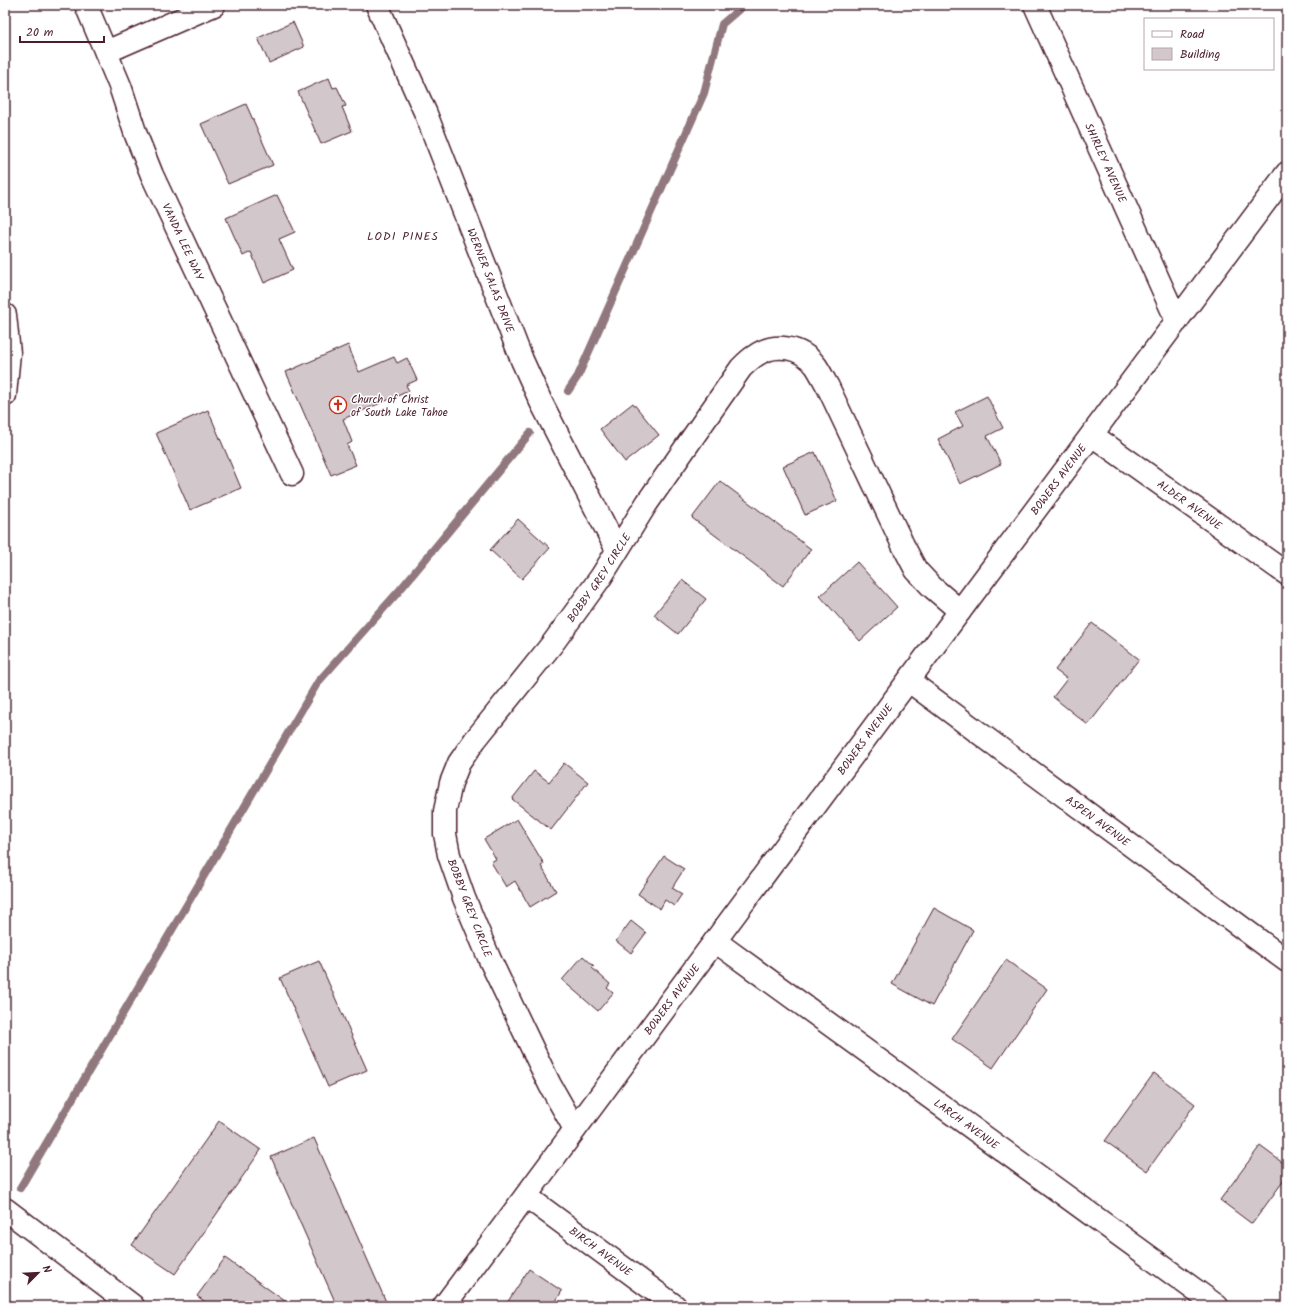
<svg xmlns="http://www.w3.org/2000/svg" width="1292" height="1311" viewBox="0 0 1292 1311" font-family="Kalam,sans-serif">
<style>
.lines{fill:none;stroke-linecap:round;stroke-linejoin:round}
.stream{stroke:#91787e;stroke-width:8}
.building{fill:#d2c7cb;stroke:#4a1f2b}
.minor-casing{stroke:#4a1f2b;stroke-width:25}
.tertiary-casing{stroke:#4a1f2b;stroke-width:25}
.minor{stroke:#fff;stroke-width:22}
.tertiary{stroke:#fff;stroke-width:22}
.labels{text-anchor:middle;stroke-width:3;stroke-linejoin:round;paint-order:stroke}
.street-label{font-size:11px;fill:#4a1f2b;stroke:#fff}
.poi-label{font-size:11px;fill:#4a1f2b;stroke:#fff;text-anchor:start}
.neighbourhood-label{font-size:12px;letter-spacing:1px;fill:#4a1f2b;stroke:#fff}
</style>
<rect width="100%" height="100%" fill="#fff"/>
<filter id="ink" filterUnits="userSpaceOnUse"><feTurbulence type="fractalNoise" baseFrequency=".025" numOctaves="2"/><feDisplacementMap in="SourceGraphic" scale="8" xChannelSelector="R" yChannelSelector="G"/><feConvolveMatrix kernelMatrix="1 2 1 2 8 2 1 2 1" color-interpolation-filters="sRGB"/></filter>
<g filter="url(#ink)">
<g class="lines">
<g class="stream">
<polyline points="568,391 578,376 704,93 722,24 744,5"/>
<polyline points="20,1188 318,682 399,591 530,433"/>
</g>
</g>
<g class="building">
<polygon points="293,22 304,47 269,63 258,38"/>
<polygon points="329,78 333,88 337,87 346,106 342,107 352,131 321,144 298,92"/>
<polygon points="246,104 273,165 228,184 201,124"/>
<polygon points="277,195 295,232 279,239 293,270 264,283 251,252 243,256 226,218"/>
<polygon points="348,345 359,372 394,357 397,363 407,358 417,380 406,385 409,391 343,419 352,442 347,445 356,465 331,475 286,372"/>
<polygon points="987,396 1003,428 987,436 1001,464 960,484 938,439 963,426 955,412"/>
<polygon points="633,403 659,435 625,462 600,429"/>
<polygon points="208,410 241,488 190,510 156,433"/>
<polygon points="815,452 837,501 805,515 783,466"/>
<polygon points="720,481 811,549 783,586 692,518"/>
<polygon points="518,519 550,548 522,579 490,550"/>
<polygon points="857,562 897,607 860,641 820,596"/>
<polygon points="682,580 706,599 678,634 654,615"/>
<polygon points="1092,623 1139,659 1088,725 1053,697 1067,679 1055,670"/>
<polygon points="564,763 588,782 551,830 512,799 534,771 549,782"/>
<polygon points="517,819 544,864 541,866 556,891 530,907 515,881 506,887 491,862 496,859 484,839"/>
<polygon points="664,856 684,869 672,888 682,894 674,906 665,900 660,909 638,894"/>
<polygon points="934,908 973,930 932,1006 892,984"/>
<polygon points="631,921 646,933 631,953 616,941"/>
<polygon points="583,956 594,966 592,968 610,984 607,988 613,993 598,1011 562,980"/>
<polygon points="1006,960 1047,989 993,1068 952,1039"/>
<polygon points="319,961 367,1070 328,1087 280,978"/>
<polygon points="1154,1073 1195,1104 1147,1171 1105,1141"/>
<polygon points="219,1121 261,1150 175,1274 132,1245"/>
<polygon points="314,1138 387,1304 383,1306 337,1306 271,1157"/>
<polygon points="1260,1146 1287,1166 1287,1176 1252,1224 1220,1200"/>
<polygon points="225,1258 292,1306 211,1306 197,1296"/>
<polygon points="529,1269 562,1291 553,1306 505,1306"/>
</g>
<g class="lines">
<defs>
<g id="minor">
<path id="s1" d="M86,5L120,86L136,135L152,175L292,474"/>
<path id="s2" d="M377,5L426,114L522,360L541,402L617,550"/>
<path id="s3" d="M1035,5L1177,321"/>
<polyline points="106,52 214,5"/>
<path id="s4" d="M1092,435L1287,574"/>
<path id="s5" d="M909,681L1287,961"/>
<path id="s6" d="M715,941L1217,1306"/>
<path id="s7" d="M575,1129L550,1085L534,1052L490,960L464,898L449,855L445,834V811L451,783L459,763L475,740L553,643L601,577L647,503L741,368C745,364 750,359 755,356C774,342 801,346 816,366C820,372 824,380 828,387L903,545L916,570L932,587L960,611"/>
<path id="s8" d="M526,1196L675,1306"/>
<path id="s9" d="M444,1306L960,611L1287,173"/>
</g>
<g id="tertiary">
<polyline points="5,315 9,353 5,395"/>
<polyline points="5,1209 133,1306"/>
</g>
</defs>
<use href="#minor" class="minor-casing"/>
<use href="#tertiary" class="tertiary-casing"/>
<use href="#minor" class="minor"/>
<use href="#tertiary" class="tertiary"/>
</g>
</g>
<defs>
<symbol id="church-ring" viewBox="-11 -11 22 22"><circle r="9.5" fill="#fff" stroke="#c8321e" stroke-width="1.5"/><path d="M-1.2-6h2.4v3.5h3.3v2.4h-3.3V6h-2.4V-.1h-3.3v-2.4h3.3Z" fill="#c8321e"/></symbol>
</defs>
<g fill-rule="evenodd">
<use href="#church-ring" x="328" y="395" width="20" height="20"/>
</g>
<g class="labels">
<g class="street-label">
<text dy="4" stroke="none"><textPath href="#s3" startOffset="173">SHIRLEY AVENUE</textPath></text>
<text dy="4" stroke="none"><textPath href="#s1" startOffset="256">VANDA LEE WAY</textPath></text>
<text dy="4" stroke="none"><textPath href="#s2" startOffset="298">WERNER SALAS DRIVE</textPath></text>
<text dy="4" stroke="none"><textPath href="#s9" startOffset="1030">BOWERS AVENUE</textPath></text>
<text dy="4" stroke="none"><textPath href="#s4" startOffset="120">ALDER AVENUE</textPath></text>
<text dy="4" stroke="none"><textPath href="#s7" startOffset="629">BOBBY GREY CIRCLE</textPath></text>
<text dy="4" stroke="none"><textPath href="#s9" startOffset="706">BOWERS AVENUE</textPath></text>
<text dy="4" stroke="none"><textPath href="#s5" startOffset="235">ASPEN AVENUE</textPath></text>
<text transform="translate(470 908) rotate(69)" y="4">BOBBY GREY CIRCLE</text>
<text dy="4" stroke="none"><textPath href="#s9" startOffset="382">BOWERS AVENUE</textPath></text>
<text dy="4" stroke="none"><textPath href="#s6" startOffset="311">LARCH AVENUE</textPath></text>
<text dy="4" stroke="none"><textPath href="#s8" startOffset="93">BIRCH AVENUE</textPath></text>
</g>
<g class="poi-label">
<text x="351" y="403">Church of Christ<tspan x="351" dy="13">of South Lake Tahoe</tspan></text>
</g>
<g class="neighbourhood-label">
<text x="403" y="240">LODI PINES</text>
</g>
</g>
<rect width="1292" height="1311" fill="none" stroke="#fff" stroke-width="20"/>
<rect x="10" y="10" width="1272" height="1291" fill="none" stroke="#4a1f2b" stroke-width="1.5" filter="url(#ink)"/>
<rect x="1144" y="18" width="130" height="52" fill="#ffffff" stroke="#b7a5aa"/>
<rect x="1152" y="31" width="20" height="6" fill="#ffffff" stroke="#b7a5aa"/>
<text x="1180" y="38" font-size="12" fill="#4a1f2b">Road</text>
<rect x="1152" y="48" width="20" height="12" fill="#d2c7cb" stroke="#b7a5aa"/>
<text x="1180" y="58" font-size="12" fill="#4a1f2b">Building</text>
<g transform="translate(38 1273) rotate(66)" stroke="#ffffff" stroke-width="3" paint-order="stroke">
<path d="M0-3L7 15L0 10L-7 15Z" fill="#4a1f2b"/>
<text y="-6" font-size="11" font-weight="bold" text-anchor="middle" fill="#4a1f2b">N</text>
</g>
<path d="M20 36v6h84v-6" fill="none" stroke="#4a1f2b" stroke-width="2"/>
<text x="26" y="36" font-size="12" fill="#4a1f2b" stroke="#ffffff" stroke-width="3" paint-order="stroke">20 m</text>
</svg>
